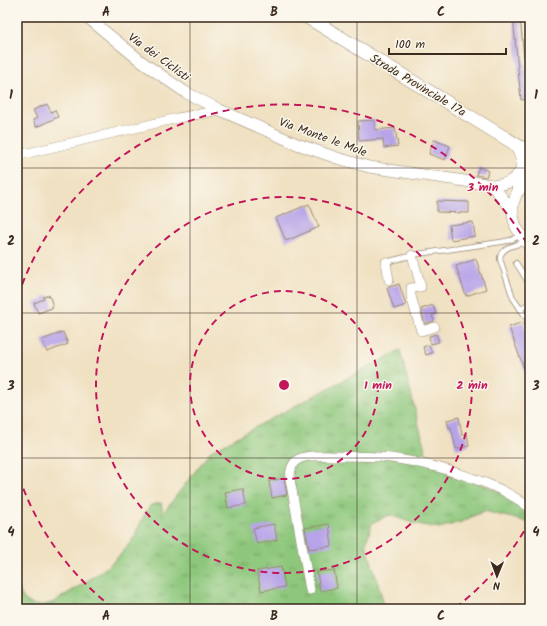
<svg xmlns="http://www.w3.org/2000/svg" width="547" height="626" viewBox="0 0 547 626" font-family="Kalam,sans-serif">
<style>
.grass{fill:url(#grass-tufts);stroke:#64784c}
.building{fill:#b7a4e8}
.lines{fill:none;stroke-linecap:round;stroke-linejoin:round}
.service-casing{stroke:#968670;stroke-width:6}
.minor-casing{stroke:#968670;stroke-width:10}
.tertiary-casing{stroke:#968670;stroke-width:12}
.secondary-casing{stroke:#968670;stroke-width:14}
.service{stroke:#fff;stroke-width:4.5}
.minor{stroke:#fff;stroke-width:9}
.tertiary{stroke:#fff;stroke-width:11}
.secondary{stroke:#fff;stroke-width:13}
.grid{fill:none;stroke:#3b2a1e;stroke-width:1;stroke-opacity:0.55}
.ring{fill:none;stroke:#c2185b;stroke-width:2;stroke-dasharray:7 5}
.labels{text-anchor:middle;stroke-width:3;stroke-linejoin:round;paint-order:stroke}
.street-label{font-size:12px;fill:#3b2a1e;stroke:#fbf7ec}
.centre{fill:#c2185b;stroke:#fbf7ec;stroke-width:2}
.ring-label{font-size:12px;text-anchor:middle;font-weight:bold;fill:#c2185b;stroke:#fbf7ec;stroke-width:3;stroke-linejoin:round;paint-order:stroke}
.neatline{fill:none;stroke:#3b2a1e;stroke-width:1.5}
.grid-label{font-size:13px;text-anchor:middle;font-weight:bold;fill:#3b2a1e}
</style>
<defs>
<pattern id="grass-tufts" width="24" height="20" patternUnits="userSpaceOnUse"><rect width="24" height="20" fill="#8dc77b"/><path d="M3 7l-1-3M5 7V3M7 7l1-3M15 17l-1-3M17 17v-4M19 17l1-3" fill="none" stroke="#74a264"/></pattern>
</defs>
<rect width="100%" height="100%" fill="#fbf7ec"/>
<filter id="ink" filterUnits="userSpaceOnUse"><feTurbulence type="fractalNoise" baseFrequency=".025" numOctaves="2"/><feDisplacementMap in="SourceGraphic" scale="8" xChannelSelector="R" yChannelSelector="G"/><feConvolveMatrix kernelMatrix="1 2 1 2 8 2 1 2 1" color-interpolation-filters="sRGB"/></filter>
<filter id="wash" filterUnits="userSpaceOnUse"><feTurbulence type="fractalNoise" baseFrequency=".012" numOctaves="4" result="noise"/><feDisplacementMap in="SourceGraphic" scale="16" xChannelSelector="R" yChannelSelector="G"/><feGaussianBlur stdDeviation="0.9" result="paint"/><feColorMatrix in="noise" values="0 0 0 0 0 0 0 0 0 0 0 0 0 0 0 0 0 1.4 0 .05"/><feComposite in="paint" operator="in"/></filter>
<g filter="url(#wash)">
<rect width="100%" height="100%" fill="#f0e1c2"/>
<path class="grass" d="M400,350L428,462L503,493L530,512V524L524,521L484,511L461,522L439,528L413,523L389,515L372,523L366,544L382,597L383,609H17V579C19,602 32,610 54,602C80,585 112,569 130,543C139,531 141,517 151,505L161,503L163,513L211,451Z"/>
<g id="blocks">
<g class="building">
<polygon points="513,17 520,17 528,99 521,100"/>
<polygon points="47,104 51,112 55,110 58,117 36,127 33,120 37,118 33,110"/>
<polygon points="375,120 375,130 395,128 398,146 384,148 383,139 359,141 358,121"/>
<polygon points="434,140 450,146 445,160 429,154"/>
<polygon points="479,167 488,171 486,177 476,175"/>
<polygon points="437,201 469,202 469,213 437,212"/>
<polygon points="309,204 319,227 286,241 276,218"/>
<polygon points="473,222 475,236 451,240 449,225"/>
<polygon points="476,259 486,289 466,296 456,266"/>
<polygon points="399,284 406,305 394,309 387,288"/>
<polygon points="49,295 53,306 52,306 52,308 38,313 34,303 44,299 43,297"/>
<polygon points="433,305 436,314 432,315 434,321 425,324 421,309"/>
<polygon points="523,322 530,342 529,383 509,327"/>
<polygon points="63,332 68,344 47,352 42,340"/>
<polygon points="436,334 439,342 431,344 429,336"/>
<polygon points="429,345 432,353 426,355 423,347"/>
<polygon points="459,417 462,435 467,434 469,446 456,449 451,427 449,428 447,420"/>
<polygon points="284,478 287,495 272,498 269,481"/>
<polygon points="243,489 246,505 228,508 225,492"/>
<polygon points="274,524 277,540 257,544 253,528"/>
<polygon points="329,524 332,546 309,549 305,528"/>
<polygon points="281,567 285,587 261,591 257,571"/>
<polygon points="334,570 337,588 320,591 317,572"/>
</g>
</g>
</g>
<g filter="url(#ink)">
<use href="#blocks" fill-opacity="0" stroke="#968670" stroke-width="1"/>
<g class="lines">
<defs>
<g id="service">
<path d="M526,242C516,245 500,247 500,259L513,298L530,323"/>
<polyline points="386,262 418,254 501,242 511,240 521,235"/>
<polyline points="516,263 530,285"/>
<polyline points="520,309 530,303"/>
</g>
<g id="minor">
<polyline points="17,154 28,153 178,118 220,110"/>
<polyline points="412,255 421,287 411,288 411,296 421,331 435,327"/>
<polyline points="386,262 389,280"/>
<path d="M310,590L290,479C290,472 291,464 297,460C306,454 322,456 333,456C352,456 372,456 391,458C422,462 458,472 488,484C503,490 517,498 530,508"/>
</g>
<g id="tertiary">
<path d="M87,17L142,62L185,92L220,110L297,144L337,158L369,167L492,185C504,186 513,182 520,172"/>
<polyline points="513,143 520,154 522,165 516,195 513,204 513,216 516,227 530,248"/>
<polyline points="492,185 512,210"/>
<polyline points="519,191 530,175"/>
</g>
<polyline id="secondary" points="307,17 530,153"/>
</defs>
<use href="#service" class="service-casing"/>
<use href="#minor" class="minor-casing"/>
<use href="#tertiary" class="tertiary-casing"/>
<use href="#secondary" class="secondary-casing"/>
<use href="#service" class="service"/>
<use href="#minor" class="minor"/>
<use href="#tertiary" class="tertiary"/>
<use href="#secondary" class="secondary"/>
</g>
</g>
<path class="grid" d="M190,17V609M357,17V609M17,168H530M17,313H530M17,458H530"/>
<g class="ring">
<circle cx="284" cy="385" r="94"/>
<circle cx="284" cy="385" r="188"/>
<path d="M530 521A281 281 0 0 1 455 608M113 608A281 281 0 0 1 18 474M18 296A281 281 0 0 1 530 249"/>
</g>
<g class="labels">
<g class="street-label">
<text transform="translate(159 57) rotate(36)" y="4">Via dei Ciclisti</text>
<text transform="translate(418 85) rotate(31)" y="4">Strada Provinciale 17a</text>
<text transform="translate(323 137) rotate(20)" y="4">Via Monte le Mole</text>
</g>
</g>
<circle cx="284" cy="385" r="6" class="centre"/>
<g class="ring-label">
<text x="483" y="191">3 min</text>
<text x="378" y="389">1 min</text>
<text x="472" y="389">2 min</text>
</g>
<rect width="547" height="626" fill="none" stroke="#fbf7ec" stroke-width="44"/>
<g transform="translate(497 576) rotate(181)" stroke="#fbf7ec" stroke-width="3" paint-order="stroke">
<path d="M0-3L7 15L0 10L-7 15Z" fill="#3b2a1e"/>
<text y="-6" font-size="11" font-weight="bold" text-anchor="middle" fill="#3b2a1e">N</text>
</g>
<path d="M389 48v6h117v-6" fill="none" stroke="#3b2a1e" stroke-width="2"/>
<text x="395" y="48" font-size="12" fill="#3b2a1e" stroke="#fbf7ec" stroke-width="3" paint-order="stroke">100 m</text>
<rect x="22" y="22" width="503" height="582" class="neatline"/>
<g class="grid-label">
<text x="106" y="16">A</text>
<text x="274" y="16">B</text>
<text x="441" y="16">C</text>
<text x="11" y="99">1</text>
<text x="536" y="99">1</text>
<text x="11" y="245">2</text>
<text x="536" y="245">2</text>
<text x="11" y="390">3</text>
<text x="536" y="390">3</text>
<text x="11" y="536">4</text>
<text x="536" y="536">4</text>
<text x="106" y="620">A</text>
<text x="274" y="620">B</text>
<text x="441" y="620">C</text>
</g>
</svg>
